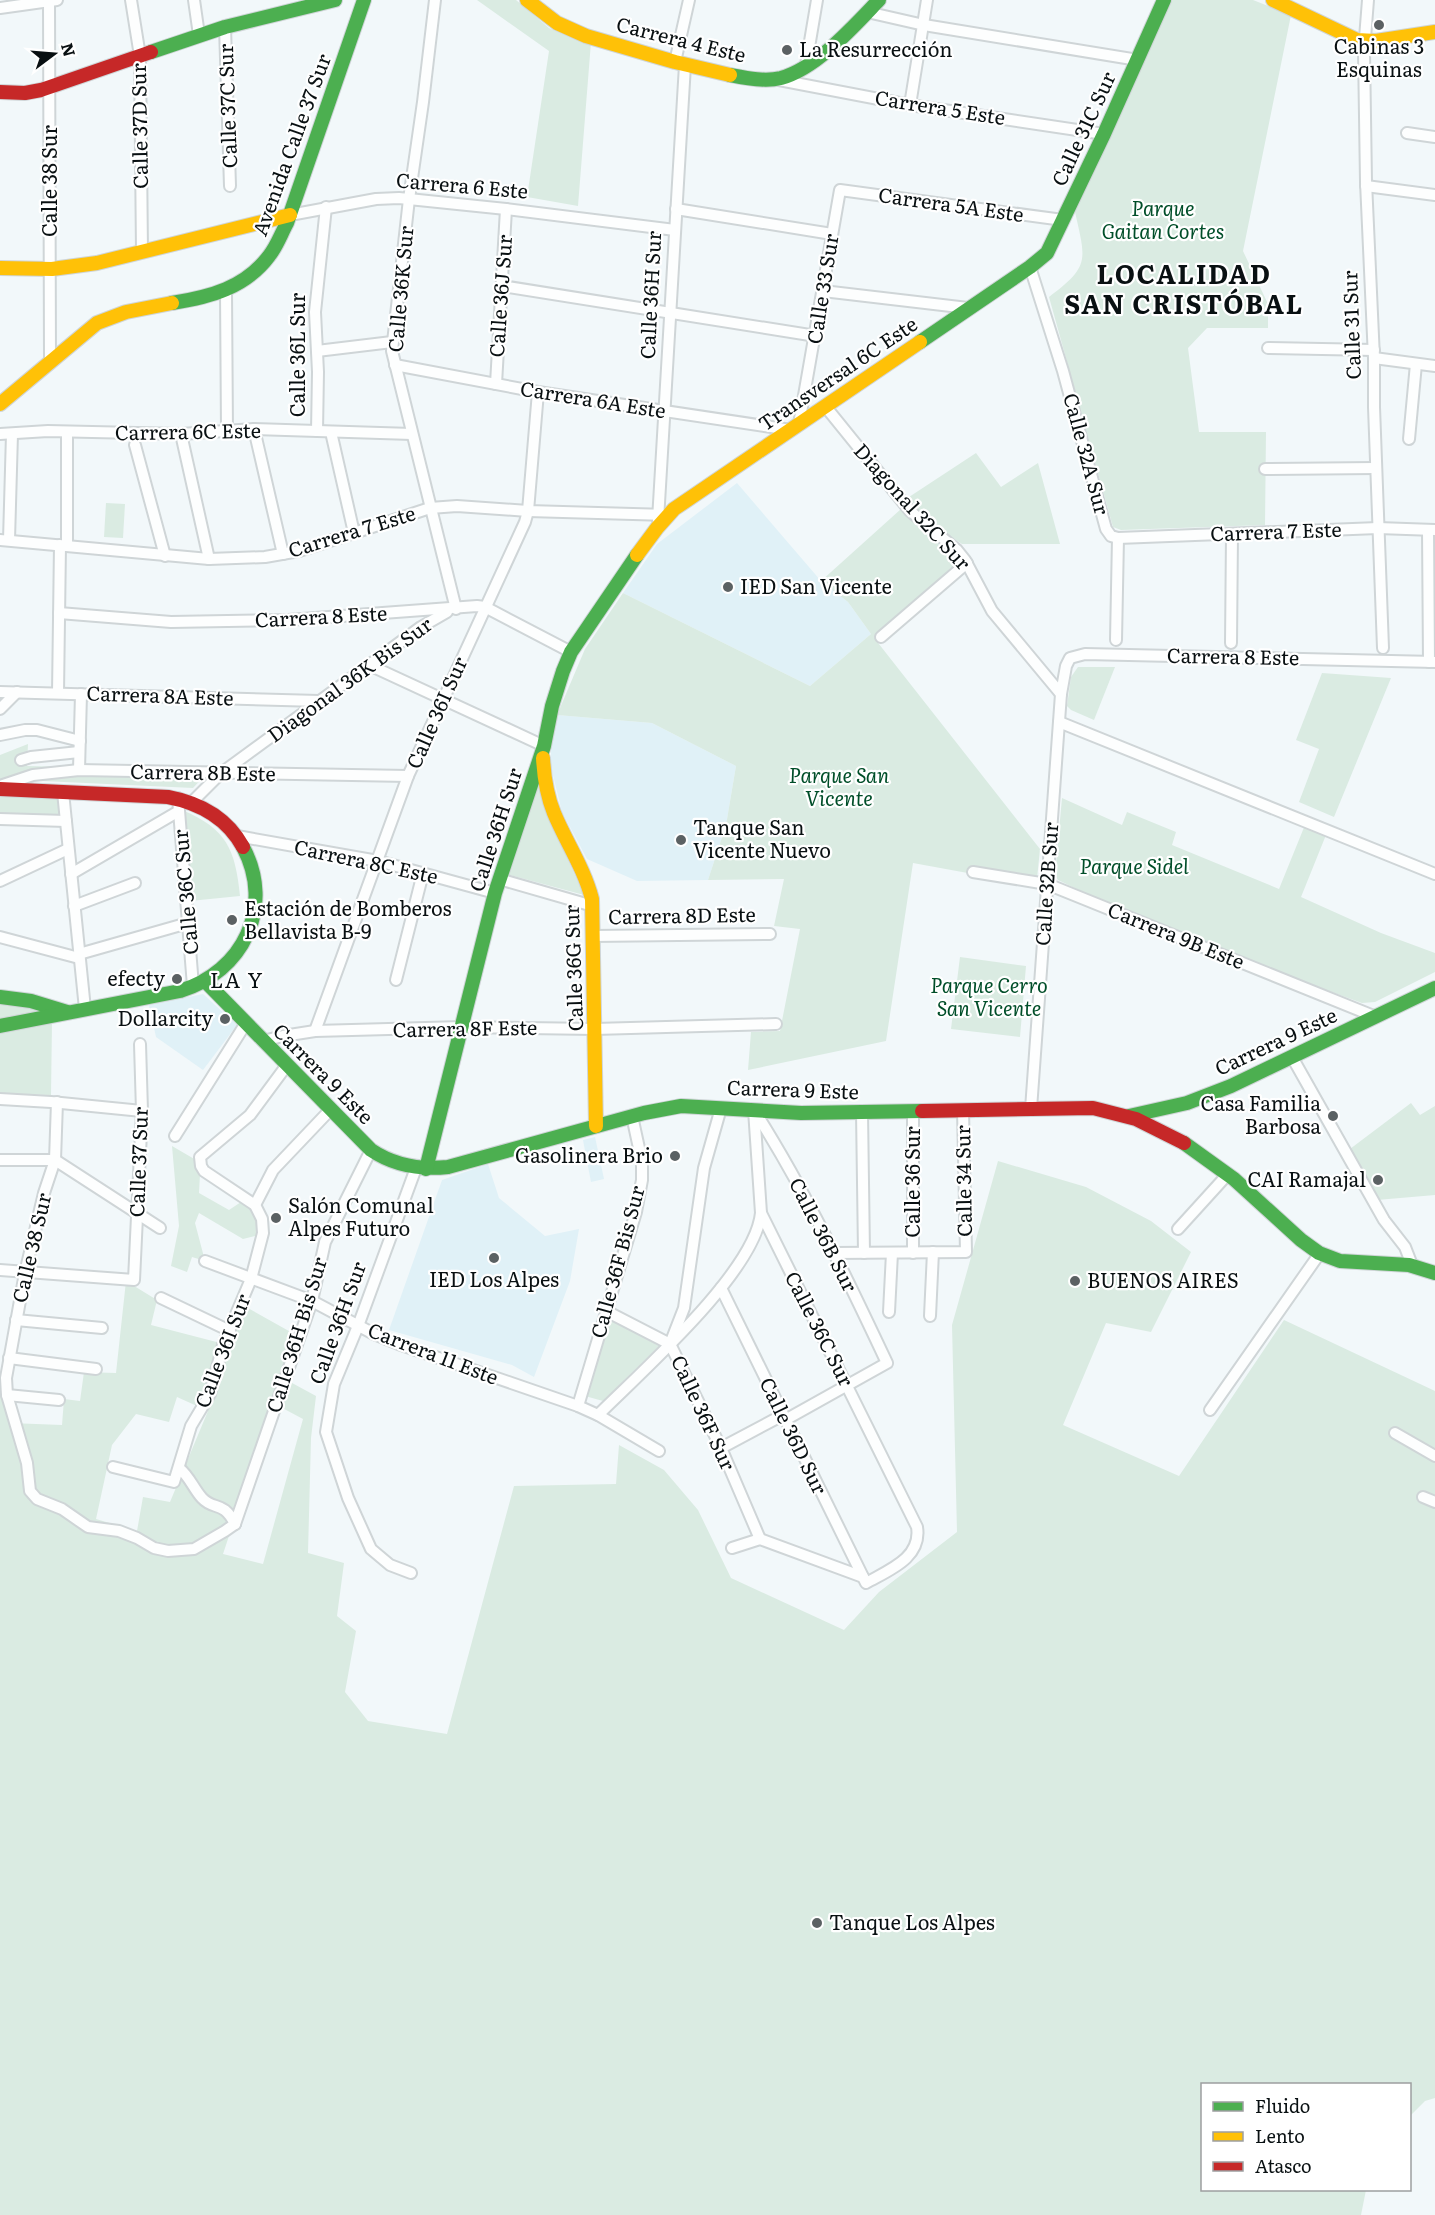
<svg xmlns="http://www.w3.org/2000/svg" width="1435" height="2215" viewBox="0 0 1435 2215" font-family="Literata,serif">
<style>
.built{fill:#e0f1f7}
.green{fill:#daebe2;fill-rule:evenodd}
.lines{fill:none;stroke-linecap:round;stroke-linejoin:round}
.street-casing{stroke:#cfd5d7;stroke-width:14}
.fast-casing{stroke:#cfd5d7;stroke-width:16}
.slow-casing{stroke:#cfd5d7;stroke-width:16}
.jam-casing{stroke:#cfd5d7;stroke-width:16}
.street{stroke:#fdfefe;stroke-width:10}
.fast{stroke:#4caf50;stroke-width:14}
.slow{stroke:#ffc107;stroke-width:14}
.jam{stroke:#c62828;stroke-width:14}
.poi-dot{fill:#5b6163;stroke:#fff;stroke-width:2}
.labels{text-anchor:middle;stroke-width:4.5;stroke-linejoin:round;paint-order:stroke}
.street-label{font-size:20px;fill:#091012;stroke:#fff}
.poi-label{font-size:20px;fill:#091012;stroke:#fff;text-anchor:start}
.park-label{font-size:20px;font-style:italic;fill:#004e29;stroke:#fff}
.neighbourhood-label{font-size:21px;letter-spacing:1.5px;fill:#091012;stroke:#fff}
.district-label{font-size:26px;font-weight:bold;letter-spacing:1.5px;fill:#091012;stroke:#fff}
</style>
<rect width="100%" height="100%" fill="#f2f8fa"/>
<g class="built">
<polygon points="737,483 821,581 848,602 871,634 810,686 623,593 657,544"/>
<polygon points="557,715 652,723 736,766 726,825 708,880 637,881 587,859 562,812 551,767 551,742"/>
<polygon points="203,994 237,1025 203,1070 156,1037 149,1005"/>
<polygon points="595,1137 604,1179 591,1182 583,1140"/>
<polygon points="488,1164 499,1198 545,1236 579,1229 570,1281 534,1377 512,1365 389,1330 442,1180"/>
</g>
<g class="green">
<polygon points="477,0 516,0 549,28 572,38 591,42 578,206 527,197 549,51"/>
<path d="M1171,0H1253L1291,15L1243,251L1268,304V328H1207L1188,348L1199,432H1266L1265,525L1121,530L1113,527L1049,297C1090,266 1086,261 1075,212Z"/>
<polygon points="976,453 1001,487 1038,463 1060,544 962,544 925,519 909,497"/>
<polygon points="106,503 125,504 123,538 104,537"/>
<polygon points="901,509 921,530 960,562 875,639 1040,849 1037,879 973,874 913,863 886,1041 748,1070 751,1032 780,1031 800,929 774,926 784,879 708,880 726,825 736,766 652,723 557,715 585,649 623,593 810,686 871,634 848,602 821,581"/>
<polygon points="1078,667 1115,667 1094,720 1071,710 1067,706 1071,677"/>
<polygon points="1322,673 1391,678 1334,817 1299,802 1319,749 1296,740"/>
<polygon points="28,744 27,766 210,770 193,788 0,779 0,755"/>
<polygon points="536,779 547,814 584,895 506,874"/>
<polygon points="0,794 58,796 59,821 0,819"/>
<polygon points="1062,798 1122,825 1127,812 1176,832 1172,845 1279,889 1305,825 1326,835 1301,897 1381,933 1435,953 1435,972 1375,1002 1362,1003 1282,974 1081,891 1058,880 1055,875"/>
<path d="M182,810C227,829 235,849 240,896L190,901Z"/>
<polygon points="960,957 1026,966 1020,1037 951,1029"/>
<polygon points="0,1005 17,1005 47,1011 0,1019"/>
<polygon points="52,1022 51,1095 0,1094 0,1033"/>
<polygon points="1411,1103 1420,1115 1435,1106 1435,1195 1377,1200 1350,1149"/>
<path d="M172,1146L196,1160L200,1174L199,1193L229,1210L241,1202C255,1211 257,1219 259,1235L243,1239L199,1213L195,1223L205,1261L192,1257L187,1272L171,1266L179,1226Z"/>
<path d="M998,1161L1086,1187L1151,1221L1191,1252L1151,1332L1106,1323L1063,1425L1179,1476L1284,1320L1435,1391V2098L1425,2101L1410,2116V2084H1202V2190H1366L1361,2215H0V1386L10,1423L62,1425L64,1399L80,1401L84,1372L116,1373L126,1281L157,1300L151,1325L228,1345L246,1307L296,1335L281,1377L316,1396L311,1438L308,1553L344,1563L337,1616L356,1631L345,1692L368,1721L447,1734L514,1486L616,1484L619,1445L664,1470L698,1510L731,1578L844,1630L879,1592L957,1532L952,1325ZM177,1397L208,1411L170,1502L143,1497L137,1531L96,1519L112,1445L136,1414L169,1422ZM273,1403L303,1419L263,1564L223,1554Z"/>
<polygon points="610,1319 659,1346 603,1401 585,1396"/>
</g>
<g class="lines">
<defs>
<g id="street">
<polyline points="49,0 50,361"/>
<polyline points="131,0 140,56 142,252"/>
<polyline points="194,0 199,35"/>
<polyline points="435,0 423,102 409,199 392,351 456,609"/>
<polyline points="1368,0 1364,51 1366,182 1374,358 1374,407 1383,648"/>
<polyline points="0,8 57,0"/>
<polyline points="867,12 924,25 1138,60"/>
<polyline points="225,27 230,186"/>
<polyline points="675,62 689,0"/>
<polyline points="806,65 817,0"/>
<polyline points="779,80 910,105 1104,134"/>
<polyline points="910,105 927,0"/>
<polyline points="1407,133 1435,137"/>
<polyline points="1366,186 1435,195"/>
<polyline points="676,209 832,234"/>
<polyline points="290,215 376,199 399,198 506,209 675,230"/>
<polyline points="1030,267 1063,371 1106,529 1111,536 1118,538 1378,528 1435,530"/>
<polyline points="502,286 816,336"/>
<polyline points="823,291 968,308"/>
<polyline points="226,292 227,432"/>
<polyline points="1268,348 1374,350"/>
<polyline points="317,351 392,342"/>
<polyline points="1374,358 1435,366"/>
<polyline points="395,365 538,392 791,430"/>
<polyline points="496,384 506,209"/>
<polyline points="825,406 910,511 957,550 965,560 992,611 1061,694"/>
<polyline points="799,424 840,190 1063,220"/>
<polyline points="254,429 283,554"/>
<polyline points="317,431 318,372 315,312 326,207"/>
<polyline points="331,432 354,533"/>
<polyline points="0,434 48,431 181,434 254,429 412,434"/>
<polyline points="181,434 209,559"/>
<polyline points="1409,439 1416,364"/>
<polyline points="135,445 165,556"/>
<polyline points="1265,469 1376,468"/>
<polyline points="658,520 685,65"/>
<polyline points="1428,530 1429,662"/>
<polyline points="0,540 209,559 265,557 299,551 430,508 457,506 528,511 668,515"/>
<polyline points="9,540 12,434"/>
<polyline points="67,545 67,432"/>
<polyline points="59,613 171,622 288,620 477,606 485,607 571,652"/>
<polyline points="881,637 967,563"/>
<polyline points="1116,640 1118,538"/>
<polyline points="1231,643 1232,535"/>
<polyline points="369,665 544,746"/>
<polyline points="0,692 319,701"/>
<polyline points="58,693 60,545"/>
<polyline points="0,709 17,692"/>
<polyline points="1059,722 1435,874"/>
<polyline points="0,735 25,730 37,730 80,741"/>
<polyline points="21,760 31,757 79,752"/>
<polyline points="79,770 81,694"/>
<polyline points="0,786 33,775 79,770 408,776"/>
<polyline points="63,792 85,1009"/>
<polyline points="178,798 193,986"/>
<polyline points="193,801 220,774 421,627 447,612"/>
<polyline points="0,819 66,821"/>
<polyline points="237,836 378,861 495,893"/>
<polyline points="973,872 1047,884 1376,1017"/>
<polyline points="71,874 179,811"/>
<polyline points="499,879 593,906"/>
<polyline points="0,881 68,849"/>
<polyline points="74,906 135,883"/>
<polyline points="593,936 770,934"/>
<polyline points="0,937 79,958"/>
<polyline points="79,954 188,923"/>
<polyline points="396,980 423,873"/>
<polyline points="315,1031 408,776 525,522 528,511 538,392"/>
<polyline points="263,1041 283,1036 315,1031 462,1027 595,1029 776,1024"/>
<polyline points="1292,1057 1384,1220 1405,1247 1412,1265"/>
<polyline points="0,1099 51,1102 142,1111"/>
<polyline points="57,1102 55,1160 44,1193 25,1273 6,1378 7,1395 27,1463 30,1491 37,1499 62,1509 88,1527 119,1531 137,1538 154,1548 168,1551 194,1549 225,1531 235,1524"/>
<polyline points="721,1108 704,1168 684,1308 670,1344 721,1448 760,1539"/>
<polyline points="1031,1109 1061,694 1066,666 1070,658 1085,654 1435,662"/>
<polyline points="862,1112 864,1253"/>
<path d="M756,1113C806,1192 847,1278 887,1363L785,1420"/>
<polyline points="175,1136 246,1023"/>
<polyline points="0,1160 55,1160 160,1228"/>
<polyline points="255,1205 273,1170 331,1109"/>
<polyline points="1178,1229 1228,1174"/>
<polyline points="834,1253 966,1252 963,1110"/>
<polyline points="913,1253 913,1111"/>
<polyline points="205,1261 312,1301 374,1334 401,1345 578,1406 598,1415 659,1451"/>
<polyline points="0,1270 134,1280 142,1111 140,1044"/>
<path d="M721,1288L866,1583C889,1570 922,1558 917,1527L761,1213L754,1110"/>
<polyline points="161,1298 230,1331"/>
<polyline points="606,1311 670,1344"/>
<polyline points="889,1312 892,1253"/>
<polyline points="930,1316 933,1252"/>
<polyline points="16,1320 102,1328"/>
<polyline points="9,1358 96,1369"/>
<polyline points="7,1395 59,1400"/>
<polyline points="578,1406 636,1212 642,1180 642,1162 632,1116"/>
<polyline points="1210,1410 1320,1253"/>
<path d="M598,1415C641,1372 755,1272 761,1213"/>
<polyline points="1395,1433 1435,1456"/>
<polyline points="721,1448 783,1415"/>
<polyline points="113,1467 174,1482 191,1426 210,1394 223,1345 251,1279 263,1233 262,1219 255,1205 204,1171 201,1166 200,1157 250,1115 287,1065"/>
<path d="M179,1468C190,1477 193,1488 202,1498C214,1511 223,1500 235,1524"/>
<polyline points="1423,1497 1435,1502"/>
<polyline points="235,1524 312,1301 325,1242 371,1150"/>
<polyline points="732,1548 760,1539 863,1577"/>
<polyline points="411,1573 390,1565 371,1549 348,1498 326,1432 334,1384 358,1326 416,1168"/>
</g>
<g id="fast">
<polyline points="151,52 225,27 335,0"/>
<path d="M730,75C746,78 765,82 781,78C817,68 854,26 879,0"/>
<path d="M172,303C210,297 245,288 269,256C277,246 281,234 287,223L364,0"/>
<polyline points="920,342 1030,267 1047,253 1104,134 1164,0"/>
<path d="M205,981L371,1150C395,1166 420,1170 448,1167L644,1113L681,1106L801,1113L922,1111"/>
<polyline points="0,997 31,1001 67,1012"/>
<path d="M0,1026L180,991C243,972 275,907 243,847"/>
<polyline points="1129,1116 1187,1103 1231,1086 1435,988"/>
<polyline points="1184,1143 1234,1179 1301,1240 1319,1253 1340,1261 1409,1265 1435,1273"/>
<polyline points="426,1169 495,893 544,746 552,706 563,671 571,652 637,555"/>
</g>
<g id="slow">
<polyline points="527,0 557,23 586,36 675,62 730,75"/>
<polyline points="1273,0 1357,40 1376,41 1435,32"/>
<polyline points="0,268 52,269 97,263 290,215"/>
<polyline points="0,404 97,323 126,312 172,303"/>
<polyline points="637,555 657,528 674,509 920,342"/>
<path d="M543,758C544,777 547,796 554,813C566,842 584,868 592,899L596,1126"/>
</g>
<g id="jam">
<polyline points="0,92 25,93 41,90 151,52"/>
<path d="M0,789L168,797C200,803 227,818 243,847"/>
<polyline points="922,1111 1093,1108 1136,1119 1184,1143"/>
</g>
</defs>
<use href="#street" class="street-casing"/>
<use href="#fast" class="fast-casing"/>
<use href="#slow" class="slow-casing"/>
<use href="#jam" class="jam-casing"/>
<use href="#street" class="street"/>
<use href="#fast" class="fast"/>
<use href="#slow" class="slow"/>
<use href="#jam" class="jam"/>
</g>
<g class="poi-dot">
<circle cx="1379" cy="25" r="6"/>
<circle cx="787" cy="50" r="6"/>
<circle cx="728" cy="587" r="6"/>
<circle cx="681" cy="840" r="6"/>
<circle cx="232" cy="920" r="6"/>
<circle cx="177" cy="979" r="6"/>
<circle cx="225" cy="1019" r="6"/>
<circle cx="1333" cy="1116" r="6"/>
<circle cx="675" cy="1156" r="6"/>
<circle cx="1378" cy="1180" r="6"/>
<circle cx="276" cy="1218" r="6"/>
<circle cx="494" cy="1258" r="6"/>
<circle cx="1075" cy="1281" r="6"/>
<circle cx="817" cy="1923" r="6"/>
</g>
<g class="labels">
<g class="street-label">
<text transform="translate(681 40) rotate(14)" y="7">Carrera 4 Este</text>
<text transform="translate(228 106) rotate(-92)" y="7">Calle 37C Sur</text>
<text transform="translate(940 108) rotate(9)" y="7">Carrera 5 Este</text>
<text transform="translate(140 126) rotate(-91)" y="7">Calle 37D Sur</text>
<text transform="translate(1084 129) rotate(-65)" y="7">Calle 31C Sur</text>
<text transform="translate(292 145) rotate(-70)" y="7">Avenida Calle 37 Sur</text>
<text transform="translate(50 181) rotate(-90)" y="7">Calle 38 Sur</text>
<text transform="translate(462 186) rotate(5)" y="7">Carrera 6 Este</text>
<text transform="translate(951 205) rotate(8)" y="7">Carrera 5A Este</text>
<text transform="translate(401 289) rotate(-85)" y="7">Calle 36K Sur</text>
<text transform="translate(823 289) rotate(-81)" y="7">Calle 33 Sur</text>
<text transform="translate(651 295) rotate(-87)" y="7">Calle 36H Sur</text>
<text transform="translate(501 296) rotate(-86)" y="7">Calle 36J Sur</text>
<text transform="translate(1352 325) rotate(-92)" y="7">Calle 31 Sur</text>
<text transform="translate(298 355) rotate(-90)" y="7">Calle 36L Sur</text>
<text transform="translate(838 374) rotate(-34)" y="7">Transversal 6C Este</text>
<text transform="translate(593 400) rotate(9)" y="7">Carrera 6A Este</text>
<text transform="translate(188 432) rotate(-1)" y="7">Carrera 6C Este</text>
<text transform="translate(1086 454) rotate(75)" y="7">Calle 32A Sur</text>
<text transform="translate(912 507) rotate(48)" y="7">Diagonal 32C Sur</text>
<text transform="translate(352 532) rotate(-17)" y="7">Carrera 7 Este</text>
<text transform="translate(1276 532) rotate(-2)" y="7">Carrera 7 Este</text>
<text transform="translate(321 617) rotate(-3)" y="7">Carrera 8 Este</text>
<text transform="translate(1233 657) rotate(1)" y="7">Carrera 8 Este</text>
<text transform="translate(350 680) rotate(-36)" y="7">Diagonal 36K Bis Sur</text>
<text transform="translate(160 696) rotate(2)" y="7">Carrera 8A Este</text>
<text transform="translate(437 713) rotate(-66)" y="7">Calle 36I Sur</text>
<text transform="translate(203 773) rotate(1)" y="7">Carrera 8B Este</text>
<text transform="translate(496 830) rotate(-72)" y="7">Calle 36H Sur</text>
<text transform="translate(366 862) rotate(12)" y="7">Carrera 8C Este</text>
<text transform="translate(1047 884) rotate(-86)" y="7">Calle 32B Sur</text>
<text transform="translate(186 892) rotate(-95)" y="7">Calle 36C Sur</text>
<text transform="translate(682 916) rotate(-1)" y="7">Carrera 8D Este</text>
<text transform="translate(1176 936) rotate(22)" y="7">Carrera 9B Este</text>
<text transform="translate(574 968) rotate(-92)" y="7">Calle 36G Sur</text>
<text transform="translate(465 1029) rotate(-1)" y="7">Carrera 8F Este</text>
<text transform="translate(1276 1042) rotate(-25)" y="7">Carrera 9 Este</text>
<text transform="translate(323 1074) rotate(45)" y="7">Carrera 9 Este</text>
<text transform="translate(793 1090) rotate(2)" y="7">Carrera 9 Este</text>
<text transform="translate(139 1162) rotate(-88)" y="7">Calle 37 Sur</text>
<text transform="translate(964 1181) rotate(-91)" y="7">Calle 34 Sur</text>
<text transform="translate(913 1182) rotate(-90)" y="7">Calle 36 Sur</text>
<text transform="translate(823 1235) rotate(63)" y="7">Calle 36B Sur</text>
<text transform="translate(32 1248) rotate(-77)" y="7">Calle 38 Sur</text>
<text transform="translate(618 1262) rotate(-75)" y="7">Calle 36F Bis Sur</text>
<text transform="translate(338 1323) rotate(-70)" y="7">Calle 36H Sur</text>
<text transform="translate(819 1329) rotate(63)" y="7">Calle 36C Sur</text>
<text transform="translate(297 1335) rotate(-73)" y="7">Calle 36H Bis Sur</text>
<text transform="translate(223 1351) rotate(-69)" y="7">Calle 36I Sur</text>
<text transform="translate(433 1354) rotate(21)" y="7">Carrera 11 Este</text>
<text transform="translate(703 1413) rotate(65)" y="7">Calle 36F Sur</text>
<text transform="translate(793 1436) rotate(64)" y="7">Calle 36D Sur</text>
</g>
<g class="poi-label">
<text x="1379" y="54" text-anchor="middle">Cabinas 3<tspan x="1379" dy="23">Esquinas</tspan></text>
<text x="799" y="57">La Resurrección</text>
<text x="740" y="594">IED San Vicente</text>
<text x="693" y="835">Tanque San<tspan x="693" dy="23">Vicente Nuevo</tspan></text>
<text x="244" y="916">Estación de Bomberos<tspan x="244" dy="23">Bellavista B-9</tspan></text>
<text x="165" y="986" text-anchor="end">efecty</text>
<text x="213" y="1026" text-anchor="end">Dollarcity</text>
<text x="1321" y="1111" text-anchor="end">Casa Familia<tspan x="1321" dy="23">Barbosa</tspan></text>
<text x="663" y="1163" text-anchor="end">Gasolinera Brio</text>
<text x="1366" y="1187" text-anchor="end">CAI Ramajal</text>
<text x="288" y="1213">Salón Comunal<tspan x="288" dy="23">Alpes Futuro</tspan></text>
<text x="494" y="1287" text-anchor="middle">IED Los Alpes</text>
<text x="1087" y="1288">BUENOS AIRES</text>
<text x="829" y="1930">Tanque Los Alpes</text>
</g>
<g class="park-label">
<text x="1163" y="216">Parque<tspan x="1163" dy="23">Gaitan Cortes</tspan></text>
<text x="839" y="783">Parque San<tspan x="839" dy="23">Vicente</tspan></text>
<text x="1134" y="874">Parque Sidel</text>
<text x="989" y="993">Parque Cerro<tspan x="989" dy="23">San Vicente</tspan></text>
</g>
<g class="neighbourhood-label">
<text x="237" y="988">LA Y</text>
</g>
<g class="district-label">
<text x="1184" y="284">LOCALIDAD<tspan x="1184" dy="30">SAN CRISTÓBAL</tspan></text>
</g>
</g>
<rect x="1201" y="2083" width="210" height="108" fill="#ffffff" stroke="#9d9fa0" stroke-width="1.5"/>
<rect x="1213" y="2102" width="30" height="9" fill="#4caf50" stroke="#9d9fa0" stroke-width="1.5"/>
<text x="1255" y="2113" font-size="18" fill="#091012">Fluido</text>
<rect x="1213" y="2132" width="30" height="9" fill="#ffc107" stroke="#9d9fa0" stroke-width="1.5"/>
<text x="1255" y="2143" font-size="18" fill="#091012">Lento</text>
<rect x="1213" y="2162" width="30" height="9" fill="#c62828" stroke="#9d9fa0" stroke-width="1.5"/>
<text x="1255" y="2173" font-size="18" fill="#091012">Atasco</text>
<g transform="translate(54 54) rotate(74)" stroke="#ffffff" stroke-width="4.5" paint-order="stroke">
<path d="M0-4.5L10 22L0 15L-10 22Z" fill="#091012"/>
<text y="-9" font-size="16" font-weight="bold" text-anchor="middle" fill="#091012">N</text>
</g>
</svg>
